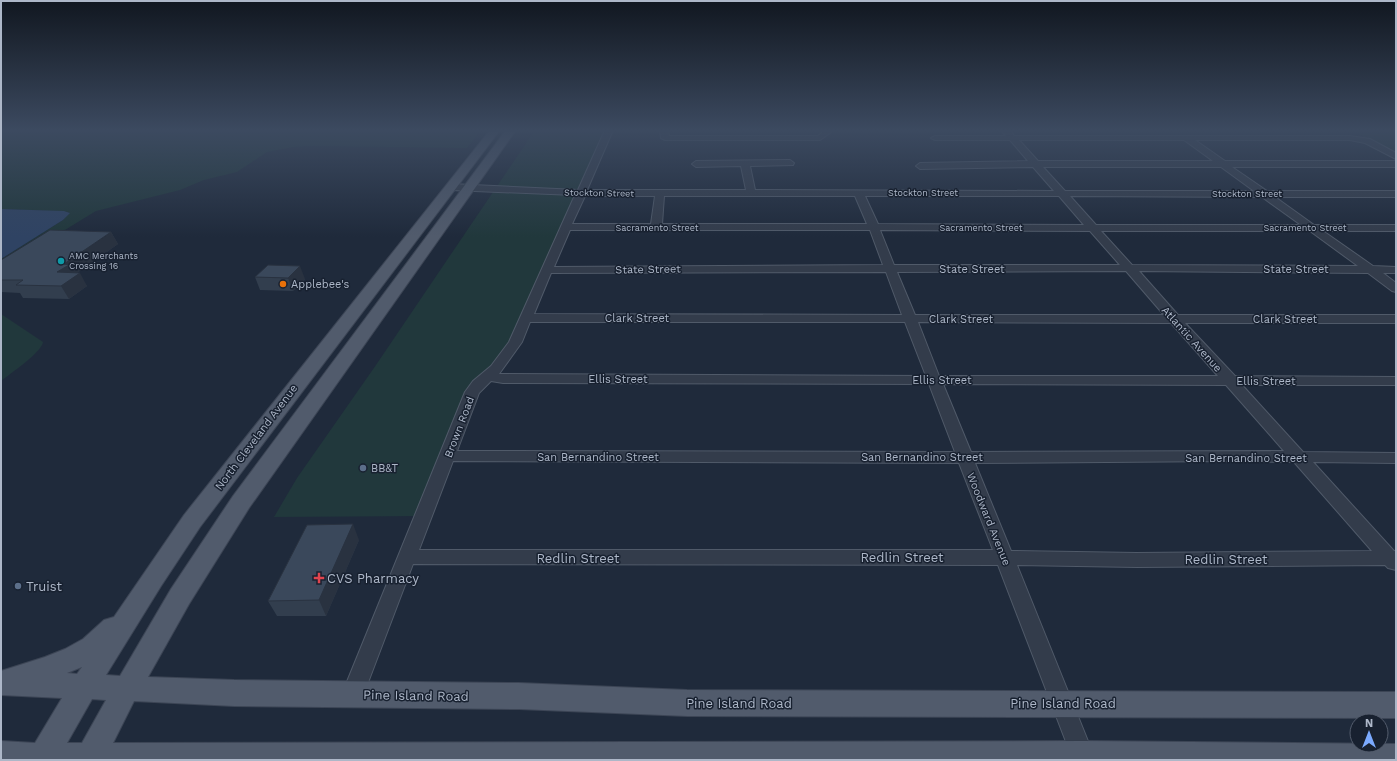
<svg xmlns="http://www.w3.org/2000/svg" width="1397" height="761" viewBox="0 0 1397 761" font-family="'Work Sans',sans-serif">
<style>
.green{fill:#21383c}
.water{fill:#2f4363}
.lines{fill:none;stroke-linecap:round;stroke-linejoin:round}
.minor-casing{stroke:#505a69;stroke-width:2}
.major-casing{stroke:#3c4555;stroke-width:2}
.minor{fill:#333c4b;fill-rule:evenodd}
.major{fill:#515b6c;fill-rule:evenodd}
.wall{fill:#323e4e}
.shaded-wall{fill:#293240}
.building{fill:#3a485b;stroke:#293240}
.culture-dot{fill:#0f9aa8;stroke:#182130;stroke-width:1.5}
.food-dot{fill:#e8710a;stroke:#182130;stroke-width:1.5}
.service-dot{fill:#5c6f8a;stroke:#182130;stroke-width:1.5}
.health-dot{fill:#e0444e;stroke:#182130;stroke-width:1.5}
.labels{text-anchor:middle;stroke-width:3;stroke-linejoin:round;paint-order:stroke}
.far-street-label{font-size:9px;fill:#adb7c8;stroke:#182130}
.far-poi-label{font-size:9px;fill:#adb7c8;stroke:#182130;text-anchor:start}
.street-label{font-size:11px;fill:#adb7c8;stroke:#182130}
.poi-label{font-size:11px;fill:#adb7c8;stroke:#182130;text-anchor:start}
.near-street-label{font-size:13px;fill:#adb7c8;stroke:#182130}
.near-poi-label{font-size:13px;fill:#adb7c8;stroke:#182130;text-anchor:start}
</style>
<rect width="100%" height="100%" fill="#1f2a3b"/>
<g class="green">
<polygon points="1,130 481,130 467,148 312,146 293,147 267,152 237,172 204,180 180,190 96,211 1,269 1,259 63,220 69,212 1,209"/>
<polygon points="535,130 610,130 520,339 477,392 429,516 274,517 297,478 376,365"/>
<polygon points="1351,130 1396,130 1396,153"/>
<path d="M1,314L43,342C42,352 10,374 1,381Z"/>
</g>
<polygon class="water" points="1,209 64,211 70,213 63,220 1,259"/>
<g class="lines">
<defs>
<g id="minor">
<path d="M605,130H613L587,190H746L741,166L696,167L692,164L696,161L790,160L794,163L793,165L750,166L755,190L1054,191L1033,167L920,169L916,166L920,163L1028,161L1010,140H935L931,138L935,136H1006L1001,130H1010L1014,136H1350L1370,139L1396,153V159L1365,143L1350,140H1195L1225,161H1396V167H1232L1267,191H1396V197H1275L1314,225H1396V231H1323L1373,266L1396,267V273H1383L1396,283V292L1392,291L1368,273L1139,271L1178,315H1396V323H1185L1235,376L1396,377V385H1242L1303,452L1396,453V463L1313,462L1394,551H1396V570L1388,568L1385,565L1137,567L1017,565L1094,756L1093,760H1073L998,565L413,564L361,701L353,704L345,701L342,694L465,392L473,381L491,366L509,342L575,195L451,190L446,187L451,184L578,190ZM1019,140H1184L1213,161H1038ZM1043,167H1221L1254,191H1065ZM585,196H655L651,224H572ZM664,196H855L867,224H662ZM865,196H1059L1084,225L878,224ZM1070,196L1262,197L1301,225H1096ZM570,230H870L883,265L554,267ZM880,230L1090,231L1120,265H894ZM1101,231H1310L1358,266L1132,265ZM1126,271L1164,315H915L897,272ZM886,272L902,315L534,314L551,273ZM530,322H905L926,376L499,374L522,342ZM918,322L1171,323L1218,376H939ZM491,381L503,383L929,384L955,452L457,451L479,393ZM943,384L1226,385L1284,451L971,452ZM453,461L959,463L993,550H419ZM1226,461L1294,462L1372,551L1137,553L1011,551L975,463Z"/>
<polygon points="660,130 668,130 669,136 818,136 825,130 834,130 820,140 665,140 661,138"/>
</g>
<path id="major" d="M490,130H500L200,527L161,586L106,675L120,676L171,589L233,496L506,130H516L249,508L189,604L148,677L234,680L519,683L687,690L1396,692V718L687,716L519,709L234,706L134,701L113,743L1083,741L1396,744V760H1V741L35,743L62,698L1,695V671L45,657L65,649L83,639L104,620L114,617L184,515ZM82,667L77,674L67,673ZM92,699L106,700L82,743H67Z"/>
</defs>
<use href="#minor" class="minor-casing"/>
<use href="#major" class="major-casing"/>
<use href="#minor" class="minor"/>
<use href="#major" class="major"/>
</g>
<g class="wall">
<polygon points="111,232 118,244 77,273 87,286 69,299 23,298 20,293 1,292 1,260"/>
<polygon points="255,277 305,279 293,291 260,290"/>
<polygon points="359,540 326,616 277,616 268,601"/>
</g>
<g class="shaded-wall">
<polygon points="111,232 118,244 74,275 80,273 87,286 69,299 61,286 57,272 64,264"/>
<polygon points="300,266 305,279 293,291 288,278"/>
<polygon points="353,524 359,540 326,616 319,600"/>
</g>
<g class="building">
<polygon points="50,230 111,232 64,264 69,265 57,272 80,273 61,286 16,285 23,280 1,280 1,260"/>
<polygon points="268,265 300,266 288,278 255,277"/>
<polygon points="353,524 319,600 268,601 307,525"/>
</g>
<linearGradient id="sky" x2="0" y2="1"><stop stop-color="#111720"/><stop offset="0.55" stop-color="#3c4a60"/><stop offset="1" stop-color="#3c4a60" stop-opacity="0"/></linearGradient>
<rect width="1397" height="237" fill="url(#sky)"/>
<circle class="culture-dot" cx="61" cy="261" r="4"/>
<circle class="food-dot" cx="283" cy="284" r="4"/>
<g class="service-dot">
<circle cx="363" cy="468" r="4"/>
<circle cx="18" cy="586" r="4"/>
</g>
<path class="health-dot" d="M317 572h4v4h4v4h-4v4h-4v-4h-4v-4h4z"/>
<g class="labels">
<g class="far-street-label">
<text transform="translate(599 193) rotate(1)" y="3">Stockton Street</text>
<text x="923" y="196">Stockton Street</text>
<text x="1247" y="197">Stockton Street</text>
<text x="657" y="231">Sacramento Street</text>
<text x="981" y="231">Sacramento Street</text>
<text x="1305" y="231">Sacramento Street</text>
</g>
<g class="far-poi-label">
<text x="69" y="259">AMC Merchants<tspan x="69" dy="10">Crossing 16</tspan></text>
</g>
<g class="street-label">
<text transform="translate(648 269) rotate(-1)" y="4">State Street</text>
<text x="972" y="273">State Street</text>
<text x="1296" y="273">State Street</text>
<text x="637" y="322">Clark Street</text>
<text x="961" y="323">Clark Street</text>
<text x="1285" y="323">Clark Street</text>
<text transform="translate(1192 339) rotate(48)" y="4">Atlantic Avenue</text>
<text x="618" y="383">Ellis Street</text>
<text x="942" y="384">Ellis Street</text>
<text x="1266" y="385">Ellis Street</text>
<text transform="translate(459 427) rotate(-69)" y="4">Brown Road</text>
<text transform="translate(256 437) rotate(-53)" y="4">North Cleveland Avenue</text>
<text x="598" y="461">San Bernandino Street</text>
<text x="922" y="461">San Bernandino Street</text>
<text x="1246" y="462">San Bernandino Street</text>
<text transform="translate(989 519) rotate(68)" y="4">Woodward Avenue</text>
</g>
<g class="poi-label">
<text x="291" y="288">Applebee's</text>
<text x="371" y="472">BB&amp;T</text>
</g>
<g class="near-street-label">
<text x="902" y="562">Redlin Street</text>
<text x="578" y="563">Redlin Street</text>
<text x="1226" y="564">Redlin Street</text>
<text transform="translate(416 695) rotate(1)" y="5">Pine Island Road</text>
<text x="739" y="708">Pine Island Road</text>
<text x="1063" y="708">Pine Island Road</text>
</g>
<g class="near-poi-label">
<text x="327" y="583">CVS Pharmacy</text>
<text x="26" y="591">Truist</text>
</g>
</g>
<rect width="1397" height="761" fill="none" stroke="#adb7c8" stroke-width="4"/>
<g transform="translate(1369 733)"><circle r="19" fill="#182130" stroke="#545d6d"/>
<path d="M0-3L7 15L0 10L-7 15Z" fill="#7baaff"/>
<text y="-6" font-size="11" font-weight="bold" text-anchor="middle" fill="#adb7c8">N</text>
</g>
</svg>
